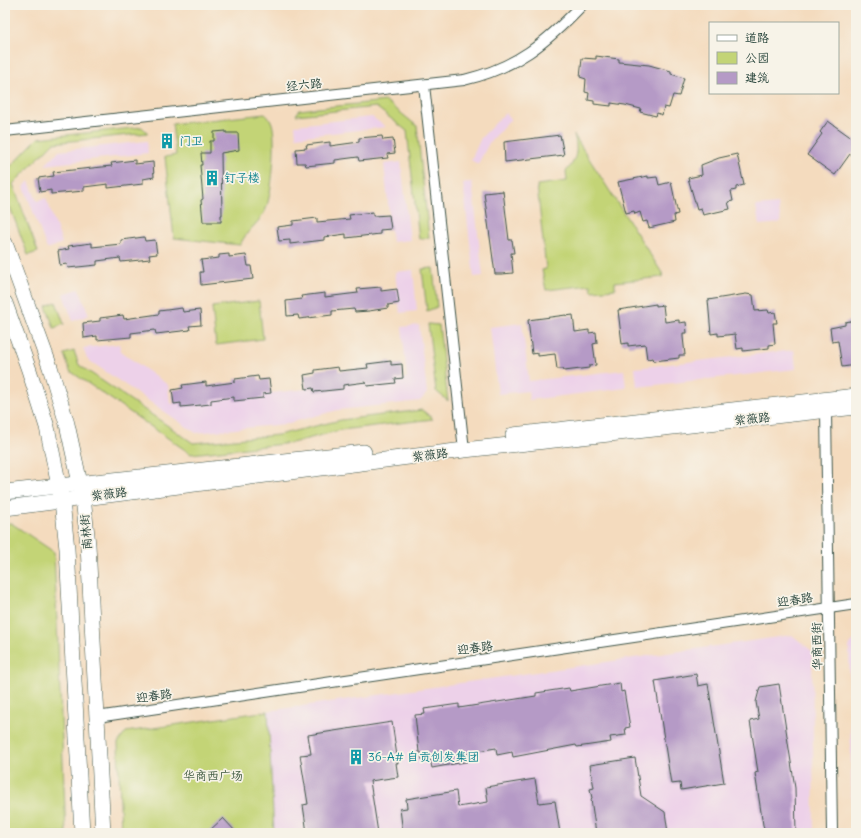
<svg xmlns="http://www.w3.org/2000/svg" width="861" height="838" viewBox="0 0 861 838" font-family="Delius,'LXGW WenKai TC',sans-serif">
<style>
.built{fill:#edd1e9}
.green{fill:#c3d476;stroke:#718855}
.building{fill:#b59ac6}
.lines{fill:none;stroke-linecap:round;stroke-linejoin:round}
.minor-casing{stroke:#3f5549;stroke-width:12}
.secondary-casing{stroke:#3f5549;stroke-width:16}
.minor{stroke:#fff;stroke-width:10}
.secondary{stroke:#fff;stroke-width:15}
.labels{text-anchor:middle;stroke-width:3.5;stroke-linejoin:round;paint-order:stroke}
.street-label{font-size:12px;fill:#1f3d34;stroke:#f7f3e8}
.culture-label{font-size:12px;fill:#0d838f;stroke:#f7f3e8;text-anchor:start}
.park-label{font-size:12px;fill:#405b41;stroke:#f7f3e8}
</style>
<rect width="100%" height="100%" fill="#f7f3e8"/>
<filter id="ink" filterUnits="userSpaceOnUse"><feTurbulence type="fractalNoise" baseFrequency=".025" numOctaves="2"/><feDisplacementMap in="SourceGraphic" scale="8" xChannelSelector="R" yChannelSelector="G"/><feConvolveMatrix kernelMatrix="1 2 1 2 8 2 1 2 1" color-interpolation-filters="sRGB"/></filter>
<filter id="wash" filterUnits="userSpaceOnUse"><feTurbulence type="fractalNoise" baseFrequency=".012" numOctaves="4" result="noise"/><feDisplacementMap in="SourceGraphic" scale="16" xChannelSelector="R" yChannelSelector="G"/><feGaussianBlur stdDeviation="0.9" result="paint"/><feColorMatrix in="noise" values="0 0 0 0 0 0 0 0 0 0 0 0 0 0 0 0 0 1.4 0 .05"/><feComposite in="paint" operator="in"/></filter>
<g filter="url(#wash)">
<rect width="100%" height="100%" fill="#f4dbbe"/>
<g class="built">
<polygon points="505,113 511,119 489,143 478,164 471,160 481,138"/>
<polygon points="372,117 386,127 296,137 295,125"/>
<polygon points="147,141 148,153 45,165 59,151"/>
<polygon points="401,162 410,240 392,242 384,164"/>
<polygon points="29,181 37,201 46,198 62,243 47,249 24,187"/>
<polygon points="472,182 483,276 474,277 463,183"/>
<polygon points="778,204 781,223 759,225 756,206"/>
<polygon points="413,270 417,311 400,313 395,272"/>
<polygon points="79,289 89,315 73,321 63,294"/>
<polygon points="522,323 529,381 624,370 626,388 529,400 528,391 498,394 490,327"/>
<polygon points="419,325 427,393 420,401 338,410 285,424 196,433 87,359 83,348 119,344 121,352 168,385 170,404 407,378 402,327"/>
<polygon points="794,350 796,369 637,387 635,368"/>
<polygon points="792,635 812,651 814,833 274,833 268,711"/>
<polygon points="856,638 856,833 852,833 849,645"/>
</g>
<g class="green">
<polygon points="386,101 417,126 429,238 419,239 407,131 376,107 296,115 299,110"/>
<path d="M265,114C267,116 270,118 271,121C278,134 272,201 264,213C256,226 247,230 240,245L174,238L165,157L176,155L172,124Z"/>
<polygon points="142,127 148,133 53,143 13,184 38,252 28,255 5,194 5,172 38,138"/>
<path d="M574,135L662,273L663,277L615,282V289L592,291L591,285L546,290L542,270L546,269L537,185L567,181L566,171C577,161 578,148 574,135Z"/>
<polygon points="433,268 437,307 427,311 422,269"/>
<polygon points="259,301 263,339 216,345 212,307"/>
<polygon points="56,302 64,324 54,328 46,306"/>
<polygon points="428,324 439,325 448,401 436,391"/>
<polygon points="74,351 79,365 193,443 278,435 341,420 422,410 433,419 341,430 292,443 191,454 70,371 64,354"/>
<polygon points="11,523 54,552 66,833 5,833 5,524"/>
<polygon points="268,711 274,833 121,833 118,743 126,732"/>
</g>
<g id="blocks">
<g class="building">
<polygon points="596,56 619,59 619,62 649,65 671,71 671,74 684,78 679,96 673,95 669,108 664,107 662,115 657,113 656,116 640,112 641,109 625,105 611,103 611,106 594,104 594,101 588,100 589,93 585,92 586,79 580,77 582,58 596,59"/>
<polygon points="828,121 856,141 856,149 852,155 850,154 835,175 807,155 822,134 820,132"/>
<polygon points="226,131 226,133 238,133 239,150 221,153 222,215 221,215 221,222 203,222 201,200 203,199 200,165 202,165 201,153 210,153 210,141 214,141 214,132"/>
<polygon points="560,135 564,155 505,162 504,142"/>
<polygon points="382,136 383,140 393,139 395,153 387,154 388,158 359,161 358,157 335,160 335,163 306,166 305,163 297,163 296,149 307,148 306,145 330,142 330,146 359,142 359,138"/>
<polygon points="737,154 744,185 736,187 736,190 731,191 733,201 728,202 730,209 703,215 701,208 697,209 688,178 702,175 701,165 719,158"/>
<polygon points="135,160 135,164 153,162 154,177 143,179 143,184 108,188 108,184 84,187 84,191 51,194 51,190 40,192 38,178 54,176 53,172 112,166 111,163"/>
<polygon points="648,176 648,178 657,177 659,185 671,182 678,214 674,215 675,222 649,228 647,221 643,222 640,212 635,214 634,211 626,213 618,182"/>
<polygon points="503,191 509,240 512,240 514,253 511,253 513,273 502,274 495,274 484,193"/>
<polygon points="373,212 373,216 389,215 391,229 380,230 380,234 346,238 346,234 324,237 324,240 290,244 290,240 279,241 277,227 293,225 293,221 317,218 317,222 350,219 349,215"/>
<polygon points="144,237 145,241 155,240 157,254 149,255 150,259 121,262 120,258 97,261 97,265 68,268 67,264 60,265 58,251 69,249 68,246 92,243 92,247 121,244 121,240"/>
<polygon points="229,254 229,257 246,255 248,266 251,266 253,279 201,285 200,272 203,272 201,260 219,258 219,255"/>
<polygon points="381,287 381,291 397,289 399,303 388,305 388,308 369,311 355,312 354,309 332,311 332,315 299,319 298,315 287,316 286,301 302,299 301,296 325,293 325,297 358,293 357,289"/>
<polygon points="746,294 753,295 755,311 768,310 769,313 775,312 777,323 773,323 775,344 769,345 769,348 743,351 743,348 737,349 735,334 718,336 718,333 711,334 708,300"/>
<polygon points="656,304 656,306 663,305 665,322 679,320 679,323 686,322 687,333 683,333 683,337 685,355 679,355 679,358 654,361 653,358 647,359 645,344 628,346 628,343 622,344 618,310"/>
<polygon points="182,308 183,312 200,310 201,325 189,326 190,330 156,334 155,330 131,333 131,337 97,340 97,336 84,338 83,323 100,321 100,318 123,315 124,319 159,314 159,311"/>
<polygon points="566,315 566,316 573,315 575,332 589,330 589,333 596,332 597,343 593,344 596,365 589,366 589,368 564,371 563,369 557,369 555,354 538,356 538,353 532,354 528,320"/>
<polygon points="856,320 856,365 842,367 838,341 832,342 830,328 845,325 845,322"/>
<polygon points="391,361 391,365 402,364 403,378 395,379 396,383 367,386 366,382 343,385 343,389 314,392 313,388 306,389 304,375 315,373 315,370 338,367 339,371 368,368 367,364"/>
<polygon points="258,376 259,380 269,379 271,393 263,394 263,398 234,401 234,397 211,400 211,404 181,407 181,403 174,404 172,390 183,388 182,385 206,382 206,386 235,382 235,379"/>
<polygon points="696,674 698,686 708,684 724,783 681,790 680,783 671,784 655,681"/>
<polygon points="620,683 621,692 624,691 630,727 625,728 626,735 610,737 611,742 577,747 576,745 513,757 512,752 497,755 496,748 484,750 468,753 470,761 432,768 430,759 422,760 421,752 419,752 415,715 425,714 424,709 459,704 459,708 536,696 536,693 569,688 570,691"/>
<polygon points="779,684 795,788 796,833 766,833 763,825 755,773 758,772 750,721 759,719 756,702 760,687"/>
<polygon points="392,722 398,763 396,763 398,777 370,781 378,833 307,833 303,805 308,804 300,755 311,754 308,735"/>
<polygon points="635,758 641,796 665,812 668,833 596,833 591,799 592,798 590,789 594,788 590,765"/>
<polygon points="535,779 539,803 555,801 560,833 403,833 400,809 407,808 406,799 456,791 458,807 488,802 486,787"/>
<polygon points="223,818 237,833 207,833"/>
</g>
</g>
</g>
<g filter="url(#ink)">
<use href="#blocks" fill-opacity="0" stroke="#3f5549" stroke-width="1"/>
<g class="lines">
<defs>
<g id="minor">
<polyline points="424,85 464,450"/>
<path d="M5,131L464,80C516,68 546,43 582,5"/>
<polyline points="826,411 832,833"/>
<polyline points="97,717 856,604"/>
</g>
<g id="secondary">
<polyline points="5,243 50,367 67,424 83,497 88,545 103,833"/>
<polyline points="5,303 29,370 47,427 62,501 67,549 82,833"/>
<polyline points="513,435 856,396"/>
<polyline points="5,492 364,452"/>
<polyline points="5,508 464,450 856,407"/>
</g>
</defs>
<use href="#minor" class="minor-casing"/>
<use href="#secondary" class="secondary-casing"/>
<use href="#minor" class="minor"/>
<use href="#secondary" class="secondary"/>
</g>
</g>
<defs>
<symbol id="building-bare" viewBox="-9 -9 18 18"><path d="M-4-6H4V6H1V3H-1V6H-4ZM-2.5-4.3h1.7v1.8h-1.7ZM.8-4.3h1.7v1.8H.8ZM-2.5-1h1.7V.8h-1.7ZM.8-1h1.7V.8H.8Z" fill="#0f9aa8" stroke="#f7f3e8" stroke-width="2.5" paint-order="stroke"/></symbol>
</defs>
<g fill-rule="evenodd">
<use href="#building-bare" x="156" y="130" width="22" height="22"/>
<use href="#building-bare" x="201" y="167" width="22" height="22"/>
<use href="#building-bare" x="345" y="746" width="22" height="22"/>
</g>
<g class="labels">
<g class="street-label">
<text transform="translate(304 85) rotate(-6)" y="4">经六路</text>
<text transform="translate(752 419) rotate(-6)" y="4">紫薇路</text>
<text transform="translate(430 455) rotate(-7)" y="4">紫薇路</text>
<text transform="translate(109 494) rotate(-7)" y="4">紫薇路</text>
<text transform="translate(86 532) rotate(-95)" y="4">南林街</text>
<text transform="translate(795 600) rotate(-9)" y="4">迎春路</text>
<text transform="translate(817 646) rotate(-91)" y="4">华商西街</text>
<text transform="translate(475 648) rotate(-8)" y="4">迎春路</text>
<text transform="translate(154 696) rotate(-8)" y="4">迎春路</text>
</g>
<g class="culture-label">
<text x="179" y="145">门卫</text>
<text x="224" y="182">钉子楼</text>
<text x="368" y="761">36-A# 自贡创发集团</text>
</g>
<g class="park-label">
<text x="213" y="780">华商西广场</text>
</g>
</g>
<rect width="861" height="838" fill="none" stroke="#f7f3e8" stroke-width="20"/>
<rect x="709" y="22" width="130" height="72" fill="#f7f3e8" stroke="#a1aaa0"/>
<rect x="717" y="35" width="20" height="6" fill="#ffffff" stroke="#a1aaa0"/>
<text x="745" y="42" font-size="12" fill="#1f3d34">道路</text>
<rect x="717" y="52" width="20" height="12" fill="#c3d476" stroke="#a1aaa0"/>
<text x="745" y="62" font-size="12" fill="#1f3d34">公园</text>
<rect x="717" y="72" width="20" height="12" fill="#b59ac6" stroke="#a1aaa0"/>
<text x="745" y="82" font-size="12" fill="#1f3d34">建筑</text>
</svg>
